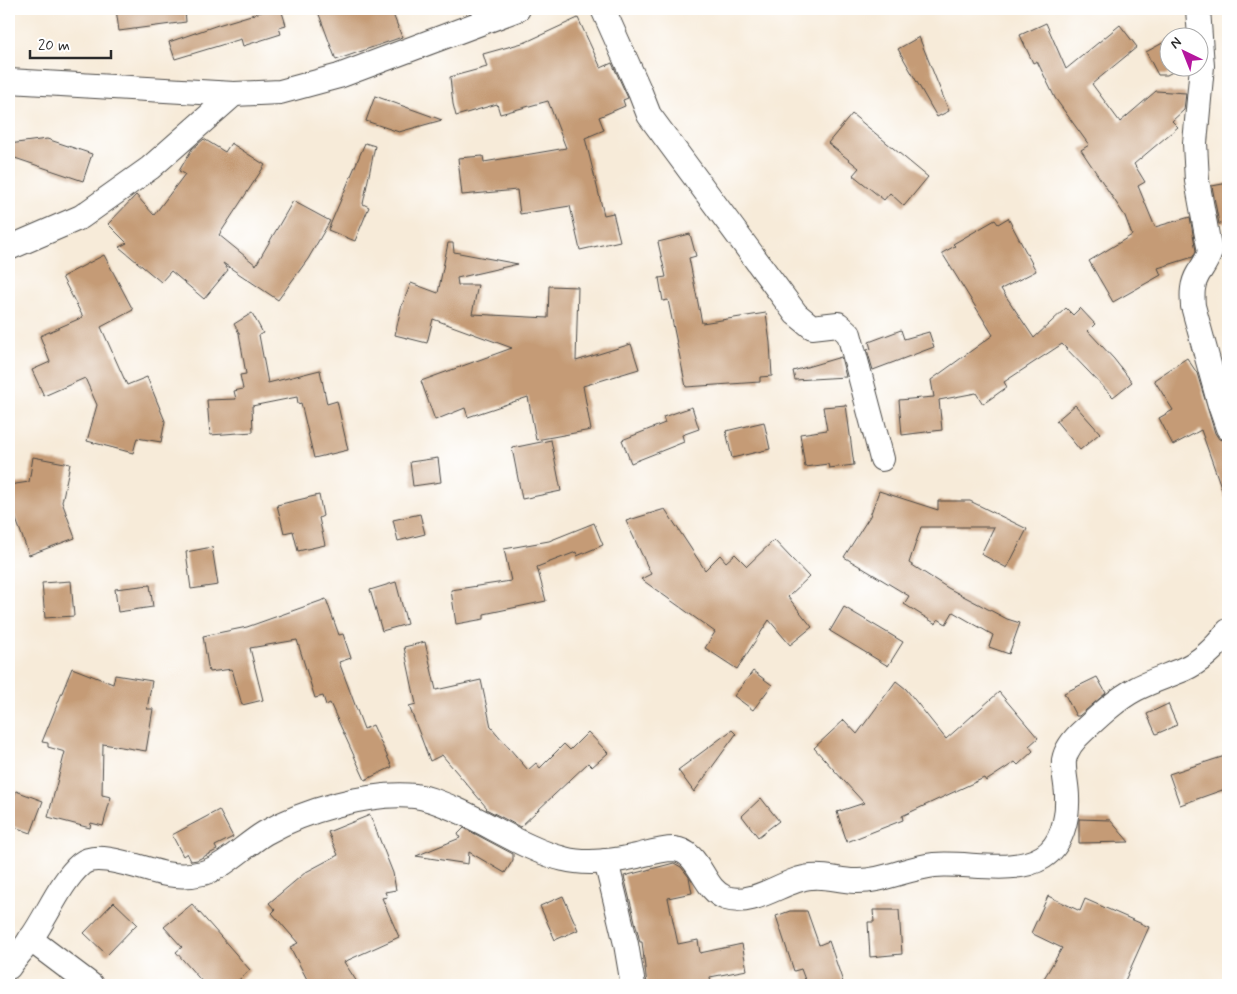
<svg xmlns="http://www.w3.org/2000/svg" width="1237" height="994" viewBox="0 0 1237 994" font-family="Mynerve,sans-serif">
<style>
.building{fill:#c59b76}
.lines{fill:none;stroke-linecap:round;stroke-linejoin:round}
.minor-casing{stroke:#4a4845;stroke-width:26}
.minor{stroke:#fff;stroke-width:24}
</style>
<rect width="100%" height="100%" fill="#fff"/>
<filter id="ink" filterUnits="userSpaceOnUse"><feTurbulence type="fractalNoise" baseFrequency=".02" numOctaves="2"/><feDisplacementMap in="SourceGraphic" scale="10" xChannelSelector="R" yChannelSelector="G"/><feConvolveMatrix kernelMatrix="1 2 1 2 8 2 1 2 1" color-interpolation-filters="sRGB"/></filter>
<filter id="wash" filterUnits="userSpaceOnUse"><feTurbulence type="fractalNoise" baseFrequency=".0096" numOctaves="4" result="noise"/><feDisplacementMap in="SourceGraphic" scale="20" xChannelSelector="R" yChannelSelector="G"/><feGaussianBlur stdDeviation="1.12" result="paint"/><feColorMatrix in="noise" values="0 0 0 0 0 0 0 0 0 0 0 0 0 0 0 0 0 1.4 0 .05"/><feComposite in="paint" operator="in"/></filter>
<g filter="url(#wash)">
<rect width="100%" height="100%" fill="#f7ebd9"/>
<g id="blocks">
<g class="building">
<polygon points="116,9 185,9 186,22 119,31"/>
<polygon points="271,9 281,9 286,25 279,27 281,34 243,46 241,39 175,59 169,42 218,25"/>
<polygon points="317,9 391,9 402,37 336,60"/>
<polygon points="578,18 601,68 612,63 628,98 623,100 625,106 599,117 604,130 585,138 604,215 613,213 620,241 580,250 570,206 520,214 517,190 462,195 458,158 483,156 484,162 566,148 548,101 500,114 497,104 456,116 453,104 450,77 487,67 483,54 526,42"/>
<polygon points="1046,23 1066,69 1120,25 1137,47 1092,84 1120,122 1156,91 1186,93 1184,110 1172,121 1178,127 1134,164 1145,182 1138,186 1155,227 1190,217 1196,251 1193,257 1158,268 1161,275 1113,302 1089,261 1132,235 1125,216 1081,150 1089,145 1055,98 1037,61 1033,63 1020,35"/>
<polygon points="919,37 949,111 937,117 898,49"/>
<polygon points="1170,39 1170,68 1180,68 1167,75 1158,75 1146,52"/>
<polygon points="375,96 442,120 399,132 366,121"/>
<polygon points="852,114 928,177 904,206 890,193 884,200 853,175 859,168 828,143"/>
<polygon points="47,139 92,154 83,181 9,156 9,144"/>
<polygon points="204,139 225,152 231,143 265,165 219,235 256,265 293,201 330,221 308,259 278,300 223,263 228,270 204,299 171,271 161,282 119,247 127,243 108,224 136,195 154,215 185,174 179,171 192,149"/>
<polygon points="365,143 375,146 363,204 369,207 355,241 328,230"/>
<polygon points="1228,183 1228,222 1219,224 1212,186"/>
<polygon points="1008,218 1036,271 1001,289 1034,338 1066,308 1073,315 1080,308 1095,324 1088,331 1114,359 1132,382 1113,397 1062,344 1004,382 1007,387 983,404 976,393 939,400 942,430 902,435 899,400 934,397 931,380 993,335 942,253 955,246 953,244 995,220 998,224"/>
<polygon points="690,234 696,256 689,258 702,323 766,313 770,343 772,376 760,377 760,382 686,387 668,300 663,301 659,278 666,277 658,242"/>
<polygon points="448,243 453,243 454,252 518,264 457,278 458,285 478,285 472,314 548,318 549,286 578,287 576,361 631,344 639,369 583,386 591,430 536,440 528,397 468,417 465,408 435,420 421,381 512,348 433,319 427,343 395,335 401,308 411,283 438,293"/>
<polygon points="104,255 133,310 101,327 127,385 147,377 165,421 161,442 137,438 133,453 87,441 97,405 85,378 44,396 32,370 50,362 40,336 83,317 62,277"/>
<polygon points="252,313 263,333 259,335 268,383 320,370 327,404 337,401 348,450 314,458 301,403 298,404 297,397 252,406 253,432 210,435 207,400 236,399 234,391 243,389 240,375 246,374 239,333 234,324"/>
<polygon points="901,330 904,339 929,332 934,347 873,370 867,350 871,349 869,342"/>
<polygon points="841,357 846,377 795,380 793,371"/>
<polygon points="1187,358 1197,373 1215,433 1219,439 1228,441 1228,498 1225,498 1201,430 1173,445 1159,418 1173,410 1154,380"/>
<polygon points="846,405 854,465 829,468 828,464 805,467 800,434 827,430 823,407"/>
<polygon points="1075,405 1100,433 1080,450 1056,421"/>
<polygon points="692,407 699,429 682,435 684,442 631,463 622,440 665,423 663,417"/>
<polygon points="764,422 770,449 732,458 726,431"/>
<polygon points="551,440 561,491 522,499 512,448"/>
<polygon points="33,457 70,464 62,502 75,538 29,555 13,511 9,512 9,485 29,482"/>
<polygon points="438,458 441,482 413,486 410,462"/>
<polygon points="879,491 938,510 938,501 970,501 1027,529 1007,568 981,554 994,527 921,527 909,563 948,588 1007,619 1020,623 1009,654 989,647 993,635 953,612 946,624 938,619 936,624 904,604 909,596 844,557 870,516"/>
<polygon points="319,495 323,516 319,518 325,545 298,551 293,531 284,533 277,505"/>
<polygon points="665,509 705,570 720,555 726,562 735,554 747,566 774,540 809,577 788,597 812,627 790,645 769,620 737,669 705,648 715,632 641,579 651,574 626,521"/>
<polygon points="420,514 425,534 398,541 393,520"/>
<polygon points="594,523 603,545 577,556 576,552 537,567 546,601 484,614 484,619 456,624 451,590 511,581 504,549 549,541"/>
<polygon points="212,547 218,585 191,589 186,552"/>
<polygon points="71,581 74,616 45,618 42,583"/>
<polygon points="396,582 407,624 382,631 370,590"/>
<polygon points="150,585 153,607 118,612 115,589"/>
<polygon points="326,599 339,635 343,634 351,658 339,662 364,729 373,725 392,767 365,780 330,703 326,705 323,696 315,698 297,640 250,648 263,700 242,705 232,669 209,672 203,636 247,627"/>
<polygon points="844,607 903,642 888,666 830,631"/>
<polygon points="425,642 436,690 481,680 491,727 528,770 536,763 540,768 564,744 570,750 588,732 608,753 592,767 588,763 520,827 486,809 487,808 442,755 430,761 409,706 416,704 404,647"/>
<polygon points="72,668 113,684 115,675 152,681 147,709 153,709 146,751 103,744 102,795 111,797 103,826 91,823 90,828 48,817 65,752 48,747 48,743 42,742"/>
<polygon points="753,671 772,685 753,710 734,696"/>
<polygon points="1097,677 1106,693 1079,716 1076,716 1064,693"/>
<polygon points="896,681 906,689 946,739 999,692 1038,738 1029,746 1033,751 1018,765 1015,762 986,781 984,778 902,816 903,820 847,842 837,812 864,803 814,748 844,720 857,734"/>
<polygon points="1168,704 1177,725 1156,734 1147,714"/>
<polygon points="732,730 736,734 694,792 678,770"/>
<polygon points="1228,755 1228,788 1180,805 1169,774"/>
<polygon points="16,791 43,801 31,833 9,825 9,811"/>
<polygon points="761,798 779,821 758,837 742,816"/>
<polygon points="219,810 233,837 215,846 217,850 197,860 191,861 187,853 183,856 172,835"/>
<polygon points="370,815 393,873 396,890 385,892 387,897 382,898 399,937 344,962 359,985 310,985 290,947 298,943 272,913 275,910 269,903 306,872 338,855 328,832"/>
<polygon points="1079,819 1110,820 1129,842 1079,843"/>
<polygon points="464,828 513,854 513,860 505,873 469,852 468,864 416,856 460,838 458,834"/>
<polygon points="674,863 681,867 689,877 692,893 668,898 678,944 698,940 700,953 742,944 747,970 710,977 711,985 647,985 642,942 640,942 624,876"/>
<polygon points="563,896 578,930 555,940 540,906"/>
<polygon points="1048,896 1080,911 1085,899 1149,927 1123,985 1040,985 1062,948 1031,933"/>
<polygon points="114,902 137,924 107,955 84,933"/>
<polygon points="192,904 250,970 233,985 205,985 176,952 182,947 164,927"/>
<polygon points="873,910 899,910 902,954 870,957 868,922 874,922"/>
<polygon points="790,911 807,911 819,945 829,941 844,985 807,985 801,969 794,971 776,916"/>
</g>
</g>
</g>
<g filter="url(#ink)">
<use href="#blocks" fill-opacity="0" stroke="#4a4845" stroke-width="1"/>
<g class="lines">
<defs>
<g id="minor">
<polyline points="603,9 640,92 649,115 796,314 812,327 838,324 849,334 882,459"/>
<path d="M1198,9L1202,66L1195,143L1197,181L1210,252C1207,261 1203,266 1198,274C1192,284 1192,294 1193,306L1220,405L1228,428"/>
<polyline points="9,81 234,94 280,92 339,76 518,9"/>
<polyline points="9,248 81,217 150,168 234,94"/>
<polyline points="606,861 626,944 633,985"/>
<polyline points="30,939 91,985"/>
<path d="M9,967C16,957 25,948 32,937C47,916 61,881 81,864C98,849 146,871 166,874C178,876 191,876 203,873C226,866 245,845 265,833C303,811 371,791 415,796C430,798 443,804 457,810C491,825 529,851 564,859C587,865 615,861 637,856C649,853 661,849 674,849C701,851 702,890 726,898C755,907 784,879 811,877C826,875 840,881 855,881C882,882 907,868 934,865C968,862 1014,875 1043,857C1062,845 1068,818 1067,797C1067,785 1063,772 1064,760C1066,749 1075,738 1084,730C1099,716 1117,699 1136,689C1151,681 1168,676 1184,669C1202,661 1217,646 1228,631"/>
</g>
</defs>
<use href="#minor" class="minor-casing"/>
<use href="#minor" class="minor"/>
</g>
</g>
<rect width="1237" height="994" fill="none" stroke="#fff" stroke-width="30"/>
<g transform="translate(1184 52) rotate(317)"><circle r="24" fill="#ffffff" stroke="#aaaaaa"/>
<path d="M0-4L9 19L0 12L-9 19Z" fill="#b5179e"/>
<text y="-8" font-size="14" font-weight="bold" text-anchor="middle" fill="#2b2b2b">N</text>
</g>
<path d="M30 50v8h81v-8" fill="none" stroke="#2b2b2b" stroke-width="2.5"/>
<text x="38" y="50" font-size="15" fill="#2b2b2b" stroke="#ffffff" stroke-width="4" paint-order="stroke">20 m</text>
</svg>
